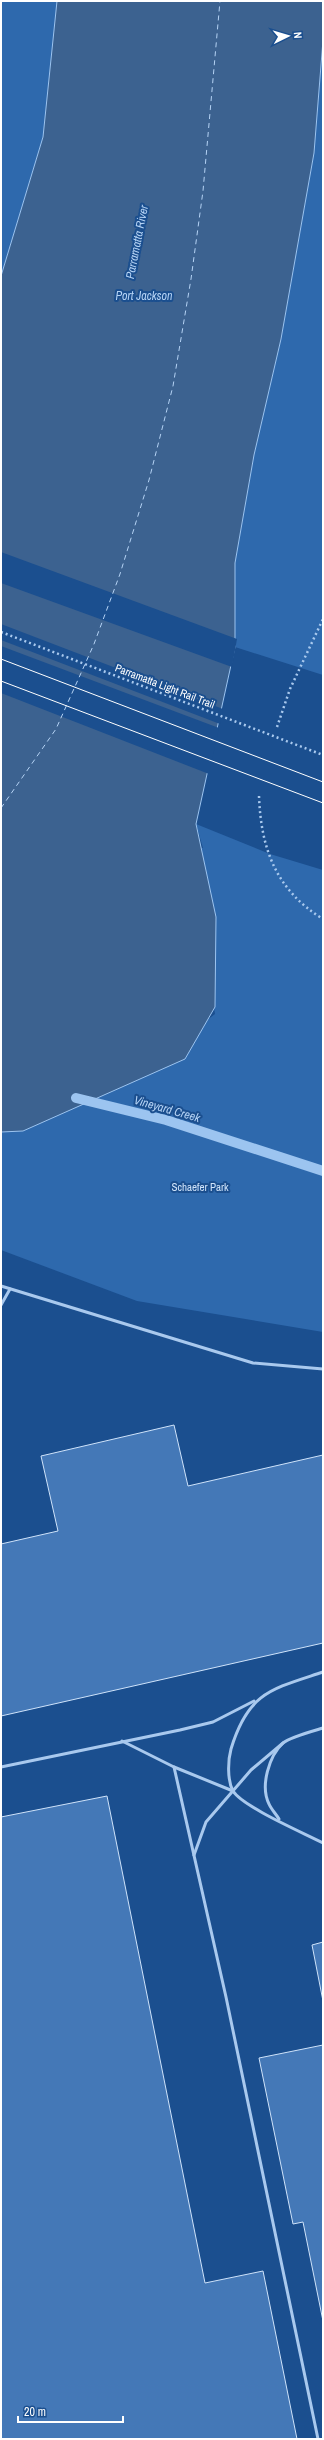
<svg xmlns="http://www.w3.org/2000/svg" width="324" height="2440" viewBox="0 0 324 2440" font-family="'Archivo Narrow',sans-serif">
<style>
.green{fill:#2e69ad}
.water{fill:#3c6290;stroke:#9cc4f0}
.pier{fill:#1b4f8f}
.lines{fill:none;stroke-linecap:round;stroke-linejoin:round}
.stream{stroke:#9cc4f0;stroke-width:10}
.ferry{stroke:#b5d3f5;stroke-width:1;stroke-dasharray:5 4;stroke-linecap:butt}
.building{fill:#4478b7;stroke:#cfe3fa}
.path{stroke:#a9c9ee;stroke-width:2.5;stroke-dasharray:2 3;stroke-linecap:butt}
.service{stroke:#a9c9ee;stroke-width:3}
.tram{stroke:#fff;stroke-width:1}
.path-bridge{stroke:#a9c9ee;stroke-width:2.5;stroke-dasharray:2 3;stroke-linecap:butt}
.labels{text-anchor:middle;stroke-width:4;stroke-linejoin:round;paint-order:stroke}
.street-label{font-size:11px;fill:#fff;stroke:#1b4f8f}
.park-label{font-size:11px;fill:#cfe3fa;stroke:#1b4f8f}
.water-label{font-size:12px;font-style:italic;fill:#b5d3f5;stroke:#1b4f8f}
</style>
<rect width="100%" height="100%" fill="#1b4f8f"/>
<g class="green">
<polygon points="1,1 57,1 43,137 1,276"/>
<polygon points="323,40 323,675 235,647 235,563 254,455 281,339 314,153"/>
<polygon points="196,824 270,854 323,870 323,1332 137,1301 1,1250 1,1114 124,1084 215,1014 188,846 203,848"/>
</g>
<polygon class="water" points="57,1 323,1 323,40 314,153 281,339 254,455 235,563 235,647 196,824 216,917 215,1007 185,1059 23,1131 1,1132 1,276 43,137"/>
<g class="pier">
<polygon points="1,552 237,639 232,667 1,583"/>
<polygon points="1,624 223,709 220,724 1,640"/>
<polygon points="1,646 219,728 209,774 1,693"/>
</g>
<g class="lines">
<polyline class="stream" points="76,1098 166,1120 323,1171"/>
<polyline class="ferry" points="1,808 56,729 94,644 120,574 149,480 173,386 191,279 203,191 220,1"/>
</g>
<g class="building">
<polygon points="174,1425 188,1486 323,1455 323,1643 1,1716 1,1544 58,1531 41,1456"/>
<polygon points="107,1796 205,2283 263,2271 297,2439 1,2439 1,1817"/>
<polygon points="323,1942 323,2001 312,1945"/>
<polygon points="323,2045 323,2321 303,2222 293,2224 259,2058"/>
</g>
<g class="lines">
<g class="path">
<polyline points="277,727 290,689 323,619"/>
<path d="M259,796C261,849 276,890 323,919"/>
</g>
<g class="service">
<polyline points="1,1286 253,1363 323,1369"/>
<polyline points="1,1305 10,1289"/>
<path d="M323,1672C272,1689 248,1692 231,1749C228,1760 227,1780 233,1791C243,1807 304,1833 323,1843"/>
<polyline points="122,1741 174,1767 226,1997 318,2439"/>
<polyline points="1,1767 180,1730 213,1722 254,1701"/>
<polyline points="174,1767 233,1791"/>
<path d="M279,1819C276,1814 271,1809 269,1804C260,1786 269,1756 283,1743C290,1737 313,1731 323,1728"/>
<polyline points="194,1855 206,1822 251,1770 283,1743"/>
</g>
<g class="tram">
<polyline points="1,659 323,782"/>
<polyline points="1,681 323,803"/>
</g>
<polyline class="path-bridge" points="1,632 323,755"/>
</g>
<g class="labels">
<g class="street-label">
<text transform="translate(165 686) rotate(21)" y="4">Parramatta Light Rail Trail</text>
</g>
<g class="park-label">
<text x="200" y="1191">Schaefer Park</text>
</g>
<g class="water-label">
<text transform="translate(137 242) rotate(-79)" y="4">Parramatta River</text>
<text x="144" y="300">Port Jackson</text>
<text transform="translate(167 1109) rotate(16)" y="4">Vineyard Creek</text>
</g>
</g>
<rect width="324" height="2440" fill="none" stroke="#ffffff" stroke-width="4"/>
<g transform="translate(288 36) rotate(85)" stroke="#1b4f8f" stroke-width="3" paint-order="stroke">
<path d="M0-3L7 15L0 10L-7 15Z" fill="#ffffff"/>
<text y="-6" font-size="11" font-weight="bold" text-anchor="middle" fill="#ffffff">N</text>
</g>
<path d="M18 2416v6h105v-6" fill="none" stroke="#ffffff" stroke-width="2"/>
<text x="24" y="2416" font-size="12" fill="#ffffff" stroke="#1b4f8f" stroke-width="3" paint-order="stroke">20 m</text>
</svg>
